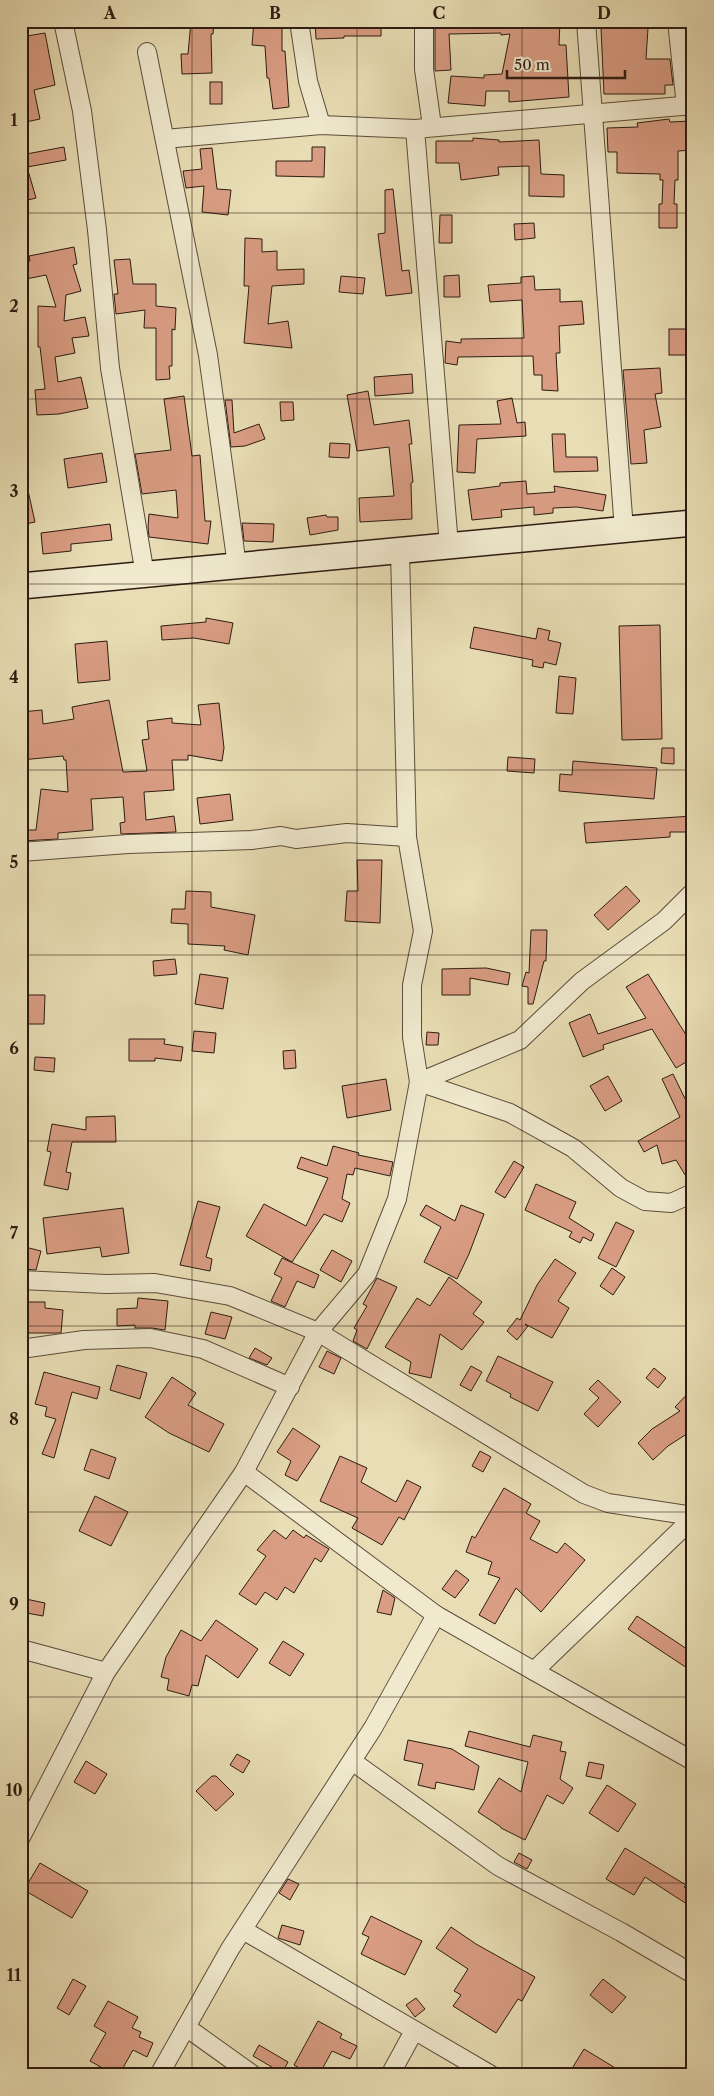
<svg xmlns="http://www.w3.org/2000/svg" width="714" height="2096" viewBox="0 0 714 2096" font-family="'Libre Caslon Text',serif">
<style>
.building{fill:#d99d83;stroke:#2e1b12}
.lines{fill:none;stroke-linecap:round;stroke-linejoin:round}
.minor-casing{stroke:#5c4c3a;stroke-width:20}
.secondary-casing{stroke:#2e1b12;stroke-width:28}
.minor{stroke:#f0e9ce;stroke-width:18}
.secondary{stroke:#f0e9ce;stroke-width:25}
.grid{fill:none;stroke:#2e1b12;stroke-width:1;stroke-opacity:0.55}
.neatline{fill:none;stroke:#2e1b12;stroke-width:2}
.grid-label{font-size:16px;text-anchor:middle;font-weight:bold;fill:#2e1b12}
</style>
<rect width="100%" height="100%" fill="#e8ddb4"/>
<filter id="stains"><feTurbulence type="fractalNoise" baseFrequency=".004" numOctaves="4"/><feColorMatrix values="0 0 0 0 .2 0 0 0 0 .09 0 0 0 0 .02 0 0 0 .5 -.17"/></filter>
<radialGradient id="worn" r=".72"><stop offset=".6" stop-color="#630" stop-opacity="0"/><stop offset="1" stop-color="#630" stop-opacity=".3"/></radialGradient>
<g class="building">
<polygon points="191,21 214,21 213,34 211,34 212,73 182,74 181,54 188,54"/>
<polygon points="254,21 282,21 282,51 285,51 289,107 273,109 269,78 267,78 265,46 252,45"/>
<polygon points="315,21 381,21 381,36 344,36 344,38 316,39"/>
<polygon points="435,21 560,21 559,45 566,45 569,97 509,102 509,91 486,91 485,106 448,103 451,76 484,78 484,75 502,74 510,34 501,35 501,33 449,34 451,70 435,71"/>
<polygon points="633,25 633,28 648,28 646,59 670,59 673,85 665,85 665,94 604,94 601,28"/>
<polygon points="45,33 55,85 34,90 40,119 21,123 21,37"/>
<rect x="210" y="82" width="12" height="22"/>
<polygon points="669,119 670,122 693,121 693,150 678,151 678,180 675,180 674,204 677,204 677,228 659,228 659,204 662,204 663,180 660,180 660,174 617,173 617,152 608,152 607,128 638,127 637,123"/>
<polygon points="473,138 499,140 499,142 539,140 541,174 564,175 564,197 529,196 529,166 498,167 499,175 461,180 459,163 436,163 436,141 473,141"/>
<polygon points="64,147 66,160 27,167 36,198 24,201 21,193 21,155"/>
<polygon points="312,147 325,147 324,177 276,176 276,161 312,161"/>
<polygon points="212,148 217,189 231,190 228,215 202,212 204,186 186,188 183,171 202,169 200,149"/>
<polygon points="393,189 402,271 409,270 412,293 386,296 378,234 385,233 385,190"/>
<polygon points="440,215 452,215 452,243 439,243"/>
<polygon points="534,223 535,238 515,240 514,224"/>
<polygon points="245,238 262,239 262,252 277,251 277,270 304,269 304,284 272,286 268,324 288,321 292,348 244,343 249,286 244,286"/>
<polygon points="74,247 77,264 73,265 81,291 66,295 64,321 85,317 89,336 72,338 75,353 55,357 58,382 81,377 88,408 59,414 37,415 35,390 45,389 40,347 38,347 38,306 56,307 46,275 21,280 21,263 30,261 29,256"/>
<polygon points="130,259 133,284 156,284 156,306 176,308 175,330 172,329 172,366 169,366 170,379 156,380 156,328 144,328 145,310 116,314 114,294 118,294 114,260"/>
<polygon points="459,275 460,297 444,297 444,276"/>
<polygon points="341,276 365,278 363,294 339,292"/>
<polygon points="534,276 535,290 560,289 560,302 582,301 584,324 559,326 560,353 556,353 558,391 542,390 542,375 534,375 533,356 458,357 457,365 445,363 446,341 461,343 461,339 524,338 522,300 490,302 488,285 521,283 521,277"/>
<rect x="669" y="329" width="18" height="26"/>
<polygon points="660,368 662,393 655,394 661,427 644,430 647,463 631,464 623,370"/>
<polygon points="412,374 413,393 375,396 374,377"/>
<polygon points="368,391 374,425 409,420 412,444 409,444 413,482 411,483 412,519 360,522 359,498 394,496 389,447 357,451 347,395"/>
<polygon points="184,396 192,456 200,455 205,521 211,521 208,544 149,537 148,527 149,514 178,518 176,490 142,494 135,454 171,450 164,399"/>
<polygon points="512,398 517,423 525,422 526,436 477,439 475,473 457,472 459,425 501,424 497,401"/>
<polygon points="225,400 232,400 234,433 259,424 265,439 245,446 231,447"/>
<polygon points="280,402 293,402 294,420 281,421"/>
<polygon points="552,434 565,434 566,457 597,457 598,471 554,472"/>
<polygon points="330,443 350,444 349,458 329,457"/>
<polygon points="102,453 107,482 68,488 64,459"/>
<polygon points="526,481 527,494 555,492 554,486 606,495 603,511 577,507 553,508 553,513 534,515 534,507 501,510 502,517 472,520 468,490 500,486 500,483"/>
<polygon points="27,486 35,522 21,525 21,487"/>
<polygon points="326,515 327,517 338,517 338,530 310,535 307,518"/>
<polygon points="242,523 274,524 273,542 244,541"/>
<polygon points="110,524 112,540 71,544 71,551 43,554 41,533"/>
<polygon points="206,618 233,623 229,644 194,638 162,640 161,626 206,622"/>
<polygon points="660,625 662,739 622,740 619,626"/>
<polygon points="474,627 536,639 538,628 550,631 548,640 561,643 556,665 544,662 543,668 532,666 533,660 470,648"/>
<polygon points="107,641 110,680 78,683 75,644"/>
<polygon points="559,676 576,678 573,714 556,713"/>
<polygon points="109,700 123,772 147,771 142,740 149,739 147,721 172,718 172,723 201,725 198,705 219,703 224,748 222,761 188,755 188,760 172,760 174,790 144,792 146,820 174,816 176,832 121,834 120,823 125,822 123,797 91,799 93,830 58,833 58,839 21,841 21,830 36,830 41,789 68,792 66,760 64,760 63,756 21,760 21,712 42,710 43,724 74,719 72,707"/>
<polygon points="662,748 674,748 674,764 661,763"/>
<polygon points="508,757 535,759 534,773 507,771"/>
<polygon points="573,761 657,768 654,799 559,791 560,774 572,775"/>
<polygon points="230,794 233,820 200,824 197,798"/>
<polygon points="693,816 693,832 670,832 670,837 586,843 584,823"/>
<polygon points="357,860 382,860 380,923 345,921 347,891 358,891"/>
<polygon points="626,886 640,901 608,930 594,915"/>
<polygon points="186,891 211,892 211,907 255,915 248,955 224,950 225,946 188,944 188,924 171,923 172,909 185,909"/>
<polygon points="531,930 547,930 546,961 544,961 533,1004 528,1004 528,987 522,986 526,972 529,973"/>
<polygon points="175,959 177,974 154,976 153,961"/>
<polygon points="486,968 510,973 508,985 470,978 470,995 442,995 442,969"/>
<polygon points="200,974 228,978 223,1009 195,1004"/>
<polygon points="648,974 693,1046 693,1058 676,1068 652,1029 603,1045 604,1049 583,1057 569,1023 590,1014 598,1034 646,1018 626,987"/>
<polygon points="21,995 45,995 44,1024 21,1024"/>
<polygon points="194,1031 216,1033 214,1053 192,1051"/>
<polygon points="427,1032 439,1033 438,1045 426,1045"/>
<polygon points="129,1039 165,1039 164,1044 183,1047 181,1061 155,1058 155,1061 129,1061"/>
<polygon points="295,1050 296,1068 284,1069 283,1051"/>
<polygon points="35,1057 55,1058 54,1072 34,1070"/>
<polygon points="673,1074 691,1111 693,1110 693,1183 690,1183 676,1160 662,1164 657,1145 644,1152 638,1141 680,1117 662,1079"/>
<polygon points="608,1076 622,1101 605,1111 590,1086"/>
<polygon points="386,1079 391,1110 347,1118 342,1086"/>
<polygon points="115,1116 116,1142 72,1142 66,1172 71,1173 68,1190 44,1185 51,1152 47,1151 52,1124 86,1130 86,1117"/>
<polygon points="333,1146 359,1153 358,1155 393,1162 390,1176 355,1168 353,1175 347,1174 342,1199 350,1203 342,1222 324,1214 292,1262 246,1236 264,1204 306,1226 328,1178 297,1168 301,1157 327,1166"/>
<polygon points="514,1161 524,1167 505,1198 495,1192"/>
<polygon points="536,1184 576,1202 569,1218 594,1234 591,1241 583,1237 580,1243 569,1237 572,1232 525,1210"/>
<polygon points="198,1201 220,1207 206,1257 212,1259 210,1271 180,1265"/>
<polygon points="426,1205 455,1221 461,1205 484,1214 469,1254 457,1279 424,1262 441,1227 420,1215"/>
<polygon points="123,1208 129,1253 102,1257 100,1247 47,1254 43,1218"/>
<polygon points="616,1222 634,1231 616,1267 598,1258"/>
<polygon points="25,1247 41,1251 36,1270 21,1269"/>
<polygon points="332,1250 352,1261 341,1282 320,1270"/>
<polygon points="282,1258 319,1275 314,1288 297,1281 285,1307 271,1301 282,1278 274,1274"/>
<polygon points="555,1259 576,1273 558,1301 569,1308 552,1338 525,1324 528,1326 517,1340 507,1331 517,1318 520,1320 537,1285"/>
<polygon points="612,1268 625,1277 613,1295 600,1286"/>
<polygon points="449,1277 482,1302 473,1314 484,1322 462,1350 440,1334 431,1378 409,1373 411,1362 385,1347 417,1298 430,1306"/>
<polygon points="377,1278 397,1287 367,1349 353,1341 357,1330 354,1328 367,1306 363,1304"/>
<polygon points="138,1298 168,1301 165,1330 152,1328 135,1328 135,1325 117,1326 117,1309 137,1308"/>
<polygon points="21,1302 45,1302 45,1308 63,1310 61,1333 21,1333"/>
<polygon points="211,1312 232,1317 225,1339 205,1334"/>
<polygon points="255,1348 272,1358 267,1365 249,1358"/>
<polygon points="327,1351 341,1358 334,1374 319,1367"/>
<polygon points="498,1356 553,1382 538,1411 510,1397 511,1394 486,1381"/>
<polygon points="117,1365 147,1373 140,1399 110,1390"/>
<polygon points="471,1366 482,1372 471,1391 460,1385"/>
<polygon points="654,1368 666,1378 658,1388 646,1378"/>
<polygon points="44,1372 100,1387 97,1399 72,1392 54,1458 42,1454 56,1419 45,1416 47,1407 35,1404"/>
<polygon points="172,1377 196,1393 188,1405 224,1424 209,1452 169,1433 145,1417"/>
<polygon points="598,1380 621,1402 598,1427 584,1414 599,1398 589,1389"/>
<polygon points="693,1388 693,1430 668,1446 653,1460 638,1443 652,1429 680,1411 675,1407"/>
<polygon points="293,1428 320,1446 297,1481 285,1475 291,1461 277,1452"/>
<polygon points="91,1449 116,1458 109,1479 84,1470"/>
<polygon points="480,1451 491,1457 483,1472 472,1466"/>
<polygon points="340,1456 367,1468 361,1482 396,1502 407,1480 421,1487 404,1520 399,1517 382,1545 352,1528 358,1518 320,1501"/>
<polygon points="504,1488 531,1504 526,1513 540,1521 530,1539 557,1553 565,1543 585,1560 541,1612 516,1588 495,1624 479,1615 500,1578 488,1574 492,1562 466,1552 472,1536 475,1538"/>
<polygon points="95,1496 128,1512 111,1546 79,1531"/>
<polygon points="274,1530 286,1539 293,1530 304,1538 306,1535 329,1549 321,1562 315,1558 294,1593 285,1587 277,1600 265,1592 256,1605 239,1594 266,1556 257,1550"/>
<polygon points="456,1570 469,1580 455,1598 442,1589"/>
<polygon points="383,1590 395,1598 391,1615 377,1612"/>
<polygon points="21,1598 45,1603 43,1616 21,1612"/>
<polygon points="637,1616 693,1653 693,1672 628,1629"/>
<polygon points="216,1620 258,1649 238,1678 206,1655 198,1686 192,1685 189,1696 167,1690 169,1679 161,1677 166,1657 181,1630 201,1641"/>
<polygon points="283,1641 304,1654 290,1676 269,1663"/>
<polygon points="469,1731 530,1747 533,1735 562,1742 560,1751 566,1752 560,1779 573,1788 563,1804 547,1795 525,1840 501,1828 501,1827 478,1812 499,1778 521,1792 528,1762 465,1746"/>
<polygon points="408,1740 452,1749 479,1766 474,1790 436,1782 435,1789 418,1785 423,1764 404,1760"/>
<polygon points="237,1754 250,1761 243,1773 230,1765"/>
<polygon points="86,1761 107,1774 95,1794 74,1782"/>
<polygon points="589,1762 604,1765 601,1779 586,1776"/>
<polygon points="212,1776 216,1776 234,1794 216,1811 196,1791"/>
<polygon points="607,1785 636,1804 618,1832 589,1813"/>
<polygon points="625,1848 686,1885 684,1887 693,1892 693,1908 645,1877 634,1895 606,1879"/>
<polygon points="519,1853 532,1860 527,1869 514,1862"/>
<polygon points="40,1863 88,1891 72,1918 24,1890"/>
<polygon points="288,1879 299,1884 290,1900 279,1893"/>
<polygon points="371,1916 422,1941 405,1975 361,1954 369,1937 362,1934"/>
<polygon points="282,1925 304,1931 300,1945 278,1938"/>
<polygon points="451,1927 476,1944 535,1977 522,2001 518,1999 496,2033 453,2006 461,1995 454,1991 468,1969 436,1948"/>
<polygon points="73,1979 86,1986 69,2015 57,2008"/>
<polygon points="603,1979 626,1997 612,2013 590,1995"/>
<polygon points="416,1998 425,2009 415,2017 406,2005"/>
<polygon points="108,2001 138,2017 132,2028 141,2032 139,2037 153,2043 147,2057 133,2050 119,2075 115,2075 90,2061 106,2033 94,2026"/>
<polygon points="318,2021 342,2034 340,2038 357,2046 350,2059 332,2051 319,2075 312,2075 294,2065"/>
<polygon points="259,2045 288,2062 282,2073 253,2056"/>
<polygon points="584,2049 627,2075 568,2075"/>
</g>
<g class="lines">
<defs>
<g id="minor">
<polyline points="63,21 82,111 97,230 110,368 145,575"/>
<polyline points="299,21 308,81 321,125"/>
<polyline points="424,21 424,69 432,126"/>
<polyline points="586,21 624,530"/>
<polyline points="677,21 686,106"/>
<polyline points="147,52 208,355 237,566"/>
<polyline points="415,129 449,546"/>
<polyline points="165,139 321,125 415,129 693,105"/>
<polyline points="400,551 407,837 423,931 412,985 412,1037 419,1082 510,1113 573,1148 621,1188 645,1201 671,1203 693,1193"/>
<polyline points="21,852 128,844 252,840 281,836 296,839 347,833 407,837"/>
<polyline points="21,1280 106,1284 155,1283 230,1296 318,1332 584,1494 608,1503 693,1516"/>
<polyline points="21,1349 84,1340 150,1338 203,1349 290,1387"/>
<polyline points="244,1472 436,1615"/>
<polyline points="21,1649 106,1672"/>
<polyline points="534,1671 693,1761"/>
<polyline points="352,1761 498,1866 621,1932 693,1974"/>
<polyline points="21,1837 106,1672 244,1472 318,1332 367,1274 397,1199 419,1082 520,1040 582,981 664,921 693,892"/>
<polyline points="243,1930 491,2075"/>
<polyline points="186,2027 253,2075"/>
<polyline points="159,2075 230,1949 373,1728 436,1615 534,1671 693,1518"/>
<polyline points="390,2075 414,2031"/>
</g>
<polyline id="secondary" points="21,586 693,523"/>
</defs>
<use href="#minor" class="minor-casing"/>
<use href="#secondary" class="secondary-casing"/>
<use href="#minor" class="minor"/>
<use href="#secondary" class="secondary"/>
</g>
<path class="grid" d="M192,21V2075M357,21V2075M522,21V2075M21,213H693M21,399H693M21,584H693M21,770H693M21,955H693M21,1141H693M21,1326H693M21,1512H693M21,1697H693M21,1883H693"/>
<rect width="714" height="2096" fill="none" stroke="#e8ddb4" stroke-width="55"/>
<path d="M507 70v8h118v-8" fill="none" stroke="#2e1b12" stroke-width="2.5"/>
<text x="514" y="70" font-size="15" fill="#2e1b12" stroke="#f0e9ce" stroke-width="4" paint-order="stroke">50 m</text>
<rect x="28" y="28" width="658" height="2040" class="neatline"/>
<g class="grid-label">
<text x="110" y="19">A</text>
<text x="275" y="19">B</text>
<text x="439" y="19">C</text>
<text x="604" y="19">D</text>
<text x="14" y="126">1</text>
<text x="14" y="312">2</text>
<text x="14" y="497">3</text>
<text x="14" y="683">4</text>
<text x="14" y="868">5</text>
<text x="14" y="1054">6</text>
<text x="14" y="1239">7</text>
<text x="14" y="1425">8</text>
<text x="14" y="1610">9</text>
<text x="14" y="1796">10</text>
<text x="14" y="1981">11</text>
</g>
<rect width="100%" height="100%" filter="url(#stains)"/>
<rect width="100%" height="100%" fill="url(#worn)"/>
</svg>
